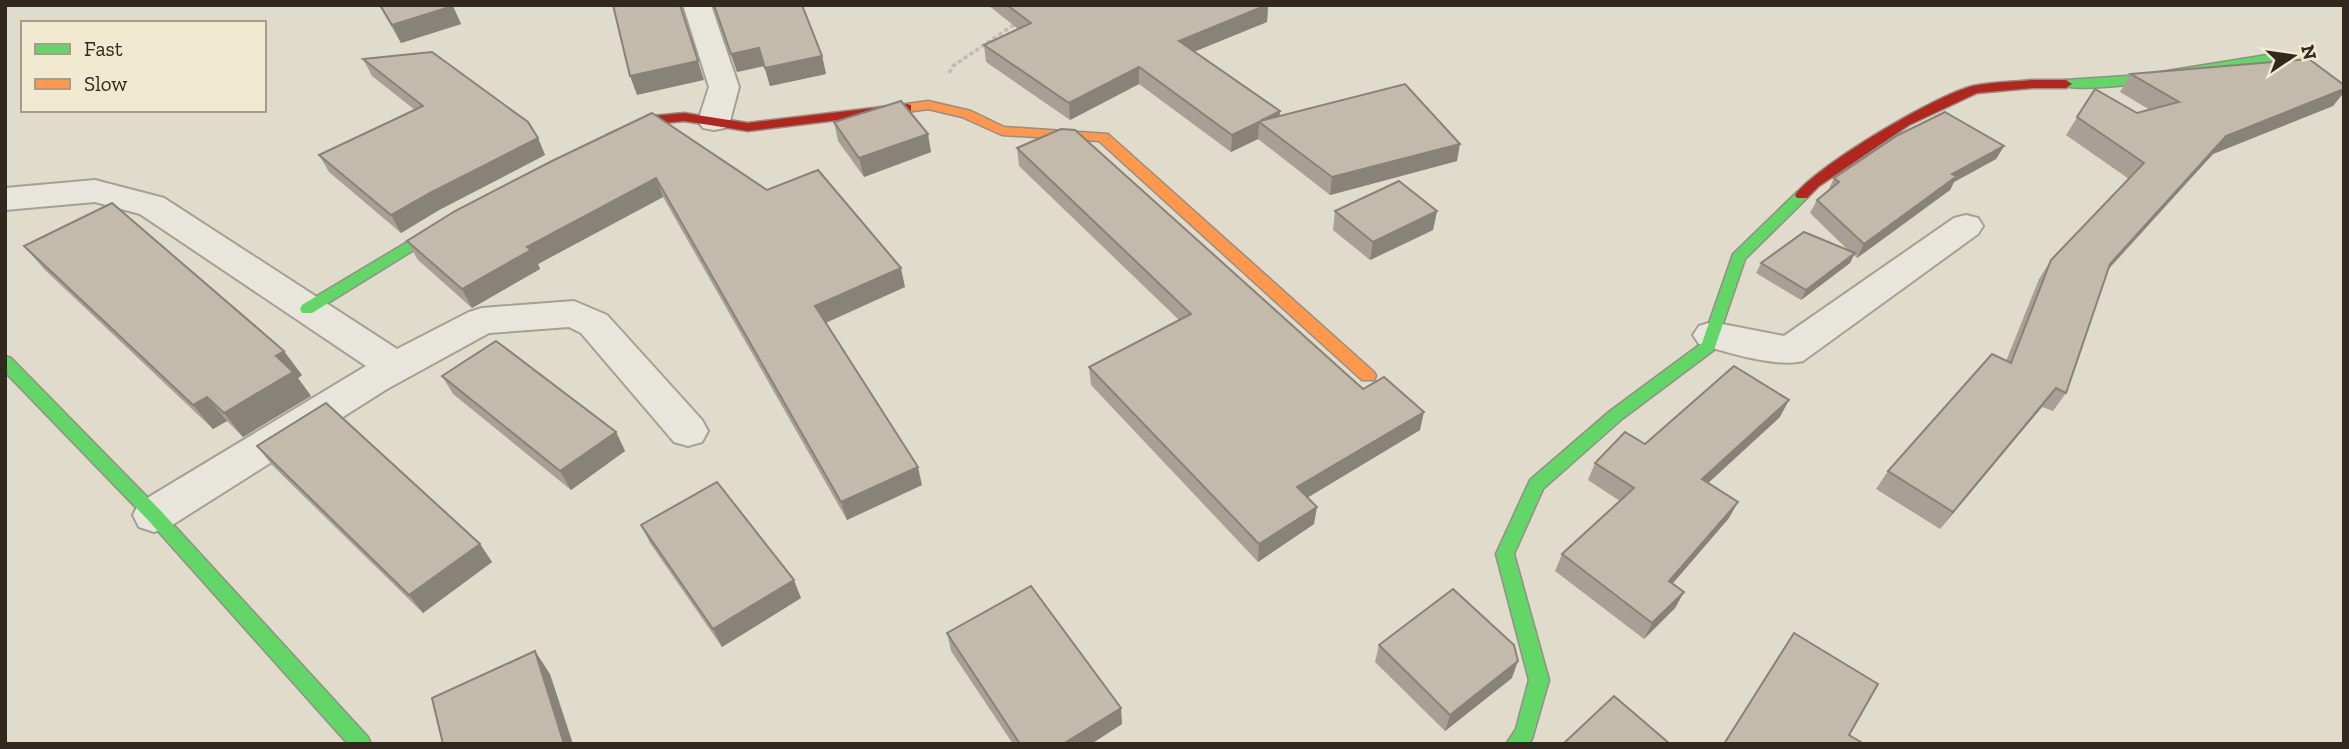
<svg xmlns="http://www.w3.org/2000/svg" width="2349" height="749" viewBox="0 0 2349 749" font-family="'Zilla Slab',serif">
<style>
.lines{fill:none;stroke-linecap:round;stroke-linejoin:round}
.street-casing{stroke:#a5a094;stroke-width:4}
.fast-casing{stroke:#948f84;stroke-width:3}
.slow-casing{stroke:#948f84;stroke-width:3}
.jam-casing{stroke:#948f84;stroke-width:3}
.path{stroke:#c1bcb3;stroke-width:3.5;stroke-dasharray:4.5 2.5;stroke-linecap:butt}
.street{fill:#e8e5dc;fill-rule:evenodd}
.fast{fill:#63d668;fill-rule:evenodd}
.slow{fill:#ff974d;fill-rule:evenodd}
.jam{fill:#b3261e;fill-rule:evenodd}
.wall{fill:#a8a094}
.shaded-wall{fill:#888278}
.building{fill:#c3baac;stroke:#888278;stroke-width:2}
</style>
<rect width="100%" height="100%" fill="#e0dbcb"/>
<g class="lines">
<defs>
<g id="street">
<polygon points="683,5 711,5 739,87 730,121 725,128 714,130 703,128 698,121 709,87"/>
<polygon points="95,180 164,198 397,349 469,312 482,308 574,301 607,315 702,420 708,431 702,442 688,446 674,442 581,333 569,327 489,333 387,389 169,527 154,532 139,527 133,515 139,503 366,366 140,214 95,202 5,210 5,188"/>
<path d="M1966,215L1978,218L1983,226L1978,234L1803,361C1777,368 1726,352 1699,344L1693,335L1699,326L1712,322L1784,336L1954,218Z"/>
</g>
<g id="fast">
<path d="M2267,55L2273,59L2271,62C2242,69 2078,98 2060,84L2066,80L2142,75Z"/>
<polygon points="1802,191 1807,192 1809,195 1807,198 1745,259 1714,350 1622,419 1543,489 1514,554 1549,680 1532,739 1529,744 1506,744 1516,729 1529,680 1496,554 1530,480 1610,411 1702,343 1733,254 1797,192"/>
<polygon points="454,214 459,216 461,219 459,222 312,313 302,313 300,309 302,305"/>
<polygon points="5,356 11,358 160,510 368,737 371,744 348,744 148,520 5,372"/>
</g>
<polygon id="slow" points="928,101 971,111 1004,127 1108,134 1374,372 1376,376 1374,380 1362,380 1099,141 1002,135 962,117 928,109 907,112 901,108 907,104"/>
<g id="jam">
<path d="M2032,80H2066L2072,84L2066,88H2032L1977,93L1909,125L1819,186L1807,198H1797L1795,195C1818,165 1936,95 1973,86C1992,82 2013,82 2032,80Z"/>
<polygon points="907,104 911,105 911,111 748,131 684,121 654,124 613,139 607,135 652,116 684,113 748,123"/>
</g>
</defs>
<use href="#street" class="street-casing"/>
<use href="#fast" class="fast-casing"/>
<use href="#slow" class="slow-casing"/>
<use href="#jam" class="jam-casing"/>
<polyline class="path" points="949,73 953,66 1018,22"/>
<use href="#street" class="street"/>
<use href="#fast" class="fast"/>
<use href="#slow" class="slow"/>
<use href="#jam" class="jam"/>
</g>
<g class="wall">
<polygon points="379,5 452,5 461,24 401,43"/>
<polygon points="713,5 802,5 822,56 826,74 770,86 764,66 737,72"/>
<polygon points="988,5 1268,5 1267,22 1194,51 1280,116 1457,161 1330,195 1258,139 1231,152 1139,84 1070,120 986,62 984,45 1018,29"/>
<polygon points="363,59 538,138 545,155 439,210 401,233 329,172 319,155 415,110 372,76"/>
<polygon points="2131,74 2344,85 2344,92 2333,106 2213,154 2108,270 2066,393 2053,411 2042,407 1940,529 1876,489 1888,471 2006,361 2039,279 2051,260 2129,179 2066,135 2095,89 2137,113 2150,110 2120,92"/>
<polygon points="652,113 905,287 826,323 922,485 847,520 663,197 538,264 540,269 472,308 418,260 407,241"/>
<polygon points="834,122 931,152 864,177 838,141"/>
<polygon points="2004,146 1996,159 1954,182 1950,190 1857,258 1854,255 1850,263 1801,300 1756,273 1761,263 1849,251 1810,213 1817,200 1828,191 1834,178"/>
<polygon points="1017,148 1363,389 1420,430 1307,498 1314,524 1258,562 1091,385 1089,367 1179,320 1019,166"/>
<polygon points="1335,211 1437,211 1433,230 1370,260 1333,230"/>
<polygon points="24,246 302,375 298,378 311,396 243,437 227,421 213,429 45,270"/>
<polygon points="442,376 616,432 625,451 571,490 453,394"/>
<polygon points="1780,417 1708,483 1729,518 1672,584 1684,592 1675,608 1644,639 1555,571 1562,554 1620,501 1588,480 1595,463 1645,444"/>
<polygon points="257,446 480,544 492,562 423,613 272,465"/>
<polygon points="641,525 801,598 722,647 650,543"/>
<polygon points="947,633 1122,724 1091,744 1013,744 951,651"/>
<polygon points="1379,645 1512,678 1445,731 1375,662"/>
</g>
<g class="shaded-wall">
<polygon points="1268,5 1267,22 1179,58 1179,41"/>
<polygon points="453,6 461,24 401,43 392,25"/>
<polygon points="759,48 764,66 737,72 731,54"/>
<polygon points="822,56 826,74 770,86 765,68"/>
<polygon points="698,61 704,80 637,95 630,76"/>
<polygon points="1139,67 1139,84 1070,120 1069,103"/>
<polygon points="2344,89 2344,92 2333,106 2213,154 2096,282 2110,264 2226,136"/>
<polygon points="1280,111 1279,128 1260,121"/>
<polygon points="1259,122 1258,139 1231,152 1232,135"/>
<polygon points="928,134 931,152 864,177 859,158"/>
<polygon points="538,138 545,155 439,210 401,233 391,215 430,193"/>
<polygon points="1460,144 1457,161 1330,195 1332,177"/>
<polygon points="2004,146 1996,159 1954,182 1950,190 1857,258 1864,244 1952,174"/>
<polygon points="656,178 663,197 538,264 540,269 472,308 462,289 527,247"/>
<polygon points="1437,211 1433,230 1370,260 1373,242"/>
<polygon points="1855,253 1850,263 1801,300 1806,290"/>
<polygon points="901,268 905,287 820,325 815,306"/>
<polygon points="284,351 302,375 298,378 311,396 243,437 224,413 276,356"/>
<polygon points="2056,388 2042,407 1940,529 1953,512"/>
<polygon points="207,397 227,421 213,429 193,405"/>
<polygon points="1789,400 1780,417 1694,496 1702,479"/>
<polygon points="1424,412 1420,430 1295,505 1297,487"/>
<polygon points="616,432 625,451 571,490 560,471"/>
<polygon points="918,467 922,485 847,520 841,502"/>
<polygon points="1738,502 1729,518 1661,597 1669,581"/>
<polygon points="1317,507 1314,524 1258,562 1259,544"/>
<polygon points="480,544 492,562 423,613 409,595"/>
<polygon points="794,580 801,598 722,647 713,629"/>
<polygon points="1684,592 1675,608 1644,639 1652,623"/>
<polygon points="535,651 550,674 573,744 564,744"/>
<polygon points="1518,661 1512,678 1445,731 1450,715"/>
<polygon points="1121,708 1122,724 1091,744 1063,744"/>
</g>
<g class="building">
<polygon points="380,5 452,5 453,6 392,25"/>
<polygon points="613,5 680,5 698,61 630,76"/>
<polygon points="714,5 802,5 822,56 765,68 759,48 731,54"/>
<polygon points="1007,5 1267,5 1179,41 1280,111 1260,121 1405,84 1460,144 1332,177 1259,122 1232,135 1139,67 1069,103 984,45 1031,23"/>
<polygon points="432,52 528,122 538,138 430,193 391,215 319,155 423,106 363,59"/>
<polygon points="2309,59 2344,85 2344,89 2226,136 2110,264 2066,393 2056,388 1953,512 1888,471 1992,354 2011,363 2051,260 2144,163 2077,117 2095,89 2137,113 2179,102 2131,74"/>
<polygon points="901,101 928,134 859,158 834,122"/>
<polygon points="1945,112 2004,146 1952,174 1957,176 1864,244 1817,200 1839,182 1834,178 1898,135"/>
<polygon points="652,113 767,190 818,170 901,268 815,306 918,467 841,502 656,178 527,247 531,250 462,289 407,241 455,211 552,161"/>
<polygon points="1061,129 1075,130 1363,389 1384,377 1424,412 1297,487 1317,507 1259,544 1089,367 1191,314 1017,148"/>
<polygon points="1399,181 1437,211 1373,242 1335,211"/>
<polygon points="112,203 284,351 276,356 293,372 224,413 207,397 193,405 24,246"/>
<polygon points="1804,232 1855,253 1806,290 1761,263"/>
<polygon points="496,341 616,432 560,471 442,376"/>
<polygon points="1734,366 1789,400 1702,479 1738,502 1669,581 1684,592 1652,623 1562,554 1634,488 1595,463 1625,432 1645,444"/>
<polygon points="326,403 480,544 409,595 257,446"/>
<polygon points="717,482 794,580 713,629 641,525"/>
<polygon points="1031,586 1121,708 1063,744 1020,744 947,633"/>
<polygon points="1453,589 1514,645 1518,661 1450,715 1379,645"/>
<polygon points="1794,633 1878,684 1849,735 1864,744 1724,744"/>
<polygon points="535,651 564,744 443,744 432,698"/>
<polygon points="1614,696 1670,744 1563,744"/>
</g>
<rect width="2349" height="749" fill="none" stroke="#32291e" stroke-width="14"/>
<rect x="21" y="21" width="245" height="91" fill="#f1ead0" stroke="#a59d89" stroke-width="2"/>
<rect x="35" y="44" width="35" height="10" fill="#63d668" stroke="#a59d89" stroke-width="2"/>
<text x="84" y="56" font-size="21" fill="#32291e">Fast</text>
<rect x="35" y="79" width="35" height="10" fill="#ff974d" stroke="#a59d89" stroke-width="2"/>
<text x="84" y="91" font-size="21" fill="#32291e">Slow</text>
<g transform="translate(2293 56) rotate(77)" stroke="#f1ead0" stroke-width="5" paint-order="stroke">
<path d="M0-5L12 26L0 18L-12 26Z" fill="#32291e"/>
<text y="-10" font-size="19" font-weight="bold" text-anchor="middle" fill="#32291e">N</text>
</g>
</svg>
